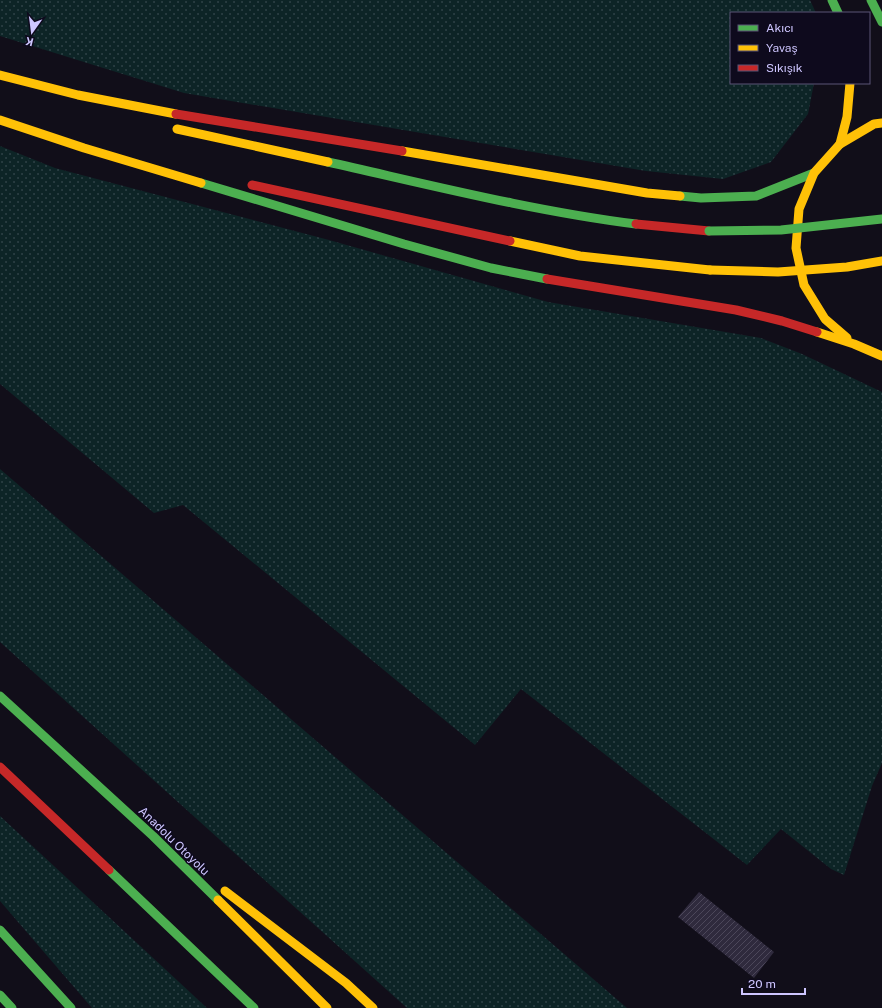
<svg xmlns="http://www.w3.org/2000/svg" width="882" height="1008" viewBox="0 0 882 1008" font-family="'Public Sans',sans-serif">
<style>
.grass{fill:url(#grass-dots)}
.building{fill:url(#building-hatch)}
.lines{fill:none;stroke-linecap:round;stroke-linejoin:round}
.fast{stroke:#4caf50;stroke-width:9}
.slow{stroke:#ffc107;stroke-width:9}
.jam{stroke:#c62828;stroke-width:9}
.fast-bridge{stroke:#4caf50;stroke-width:9}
.slow-bridge{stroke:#ffc107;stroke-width:9}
.labels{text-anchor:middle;stroke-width:3;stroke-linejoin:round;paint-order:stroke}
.street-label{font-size:12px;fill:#cec6ff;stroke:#0e0a1d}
</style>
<defs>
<pattern id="grass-dots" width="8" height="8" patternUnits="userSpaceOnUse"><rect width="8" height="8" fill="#0d2426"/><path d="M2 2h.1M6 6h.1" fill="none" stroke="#2f4247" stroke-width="1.8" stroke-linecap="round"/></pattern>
<pattern id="building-hatch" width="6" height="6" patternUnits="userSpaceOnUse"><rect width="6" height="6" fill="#2f2a3d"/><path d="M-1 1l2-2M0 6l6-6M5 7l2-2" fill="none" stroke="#4c475a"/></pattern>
</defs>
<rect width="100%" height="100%" fill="#110e19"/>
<g class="grass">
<polygon points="0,0 810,0 816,13 731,13 731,83 814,83 808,114 771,162 723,179 646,171 184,93 0,36"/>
<polygon points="0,146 55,168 329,240 548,302 761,338 802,354 882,392 882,763 872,786 844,875 831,869 781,829 747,865 521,689 475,745 183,505 154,513 0,384"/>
<polygon points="0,469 627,1008 407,1008 0,642"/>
<polygon points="0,816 207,1008 92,1008 0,901"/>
</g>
<polygon class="building" points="699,892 774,952 754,978 678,917"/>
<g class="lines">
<g class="fast">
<polyline points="832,0 838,13"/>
<polyline points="871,0 882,22"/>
<path d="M328,162C431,185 533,211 636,224"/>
<polyline points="201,183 404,244 491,268 547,279"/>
<polyline points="680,196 701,198 756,196 814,173"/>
<polyline points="0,696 153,836 218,900"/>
<polyline points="109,870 254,1008"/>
<polyline points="0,930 71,1008"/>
<polyline points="0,995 12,1008"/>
</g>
<g class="slow">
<polyline points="0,75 78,95 176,114"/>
<polyline points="0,120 84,148 201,183"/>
<polyline points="177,129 328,162"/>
<polyline points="840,144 847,117 850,83"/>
<polyline points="402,151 647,193 680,196"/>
<polyline points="510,241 580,256 710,270"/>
<polyline points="817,332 854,344 882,356"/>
<polyline points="847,338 825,319 804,285 796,248 799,209 814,173 840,144 874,124 882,123"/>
<polyline points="225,891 346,983 373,1008"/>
<polyline points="218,900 327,1008"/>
</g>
<g class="jam">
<polyline points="176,114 402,151"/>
<polyline points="252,185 510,241"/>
<polyline points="636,224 709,231"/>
<polyline points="547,279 736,310 782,321 817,332"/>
<polyline points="0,767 109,870"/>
</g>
<polyline class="fast-bridge" points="709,231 781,230 882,219"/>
<polyline class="slow-bridge" points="710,270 778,272 847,267 882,261"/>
</g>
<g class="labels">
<g class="street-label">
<text transform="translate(174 841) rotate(44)" y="4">Anadolu Otoyolu</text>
</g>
</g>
<rect x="730" y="12" width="140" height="72" fill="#0e0a1d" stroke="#5b5577"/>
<rect x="738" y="25" width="20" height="6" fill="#4caf50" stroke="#5b5577"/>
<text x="766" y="32" font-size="12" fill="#cec6ff">Akıcı</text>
<rect x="738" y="45" width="20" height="6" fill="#ffc107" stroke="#5b5577"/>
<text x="766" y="52" font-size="12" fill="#cec6ff">Yavaş</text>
<rect x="738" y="65" width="20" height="6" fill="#c62828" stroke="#5b5577"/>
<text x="766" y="72" font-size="12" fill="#cec6ff">Sıkışık</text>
<g transform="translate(32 32) rotate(194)" stroke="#0e0a1d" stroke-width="3" paint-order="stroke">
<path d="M0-3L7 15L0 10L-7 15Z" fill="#cec6ff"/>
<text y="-6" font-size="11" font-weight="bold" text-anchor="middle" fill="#cec6ff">K</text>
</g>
<path d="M742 988v6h63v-6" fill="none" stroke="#cec6ff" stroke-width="2"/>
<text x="748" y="988" font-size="12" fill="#cec6ff" stroke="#0e0a1d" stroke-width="3" paint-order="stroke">20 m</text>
</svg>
